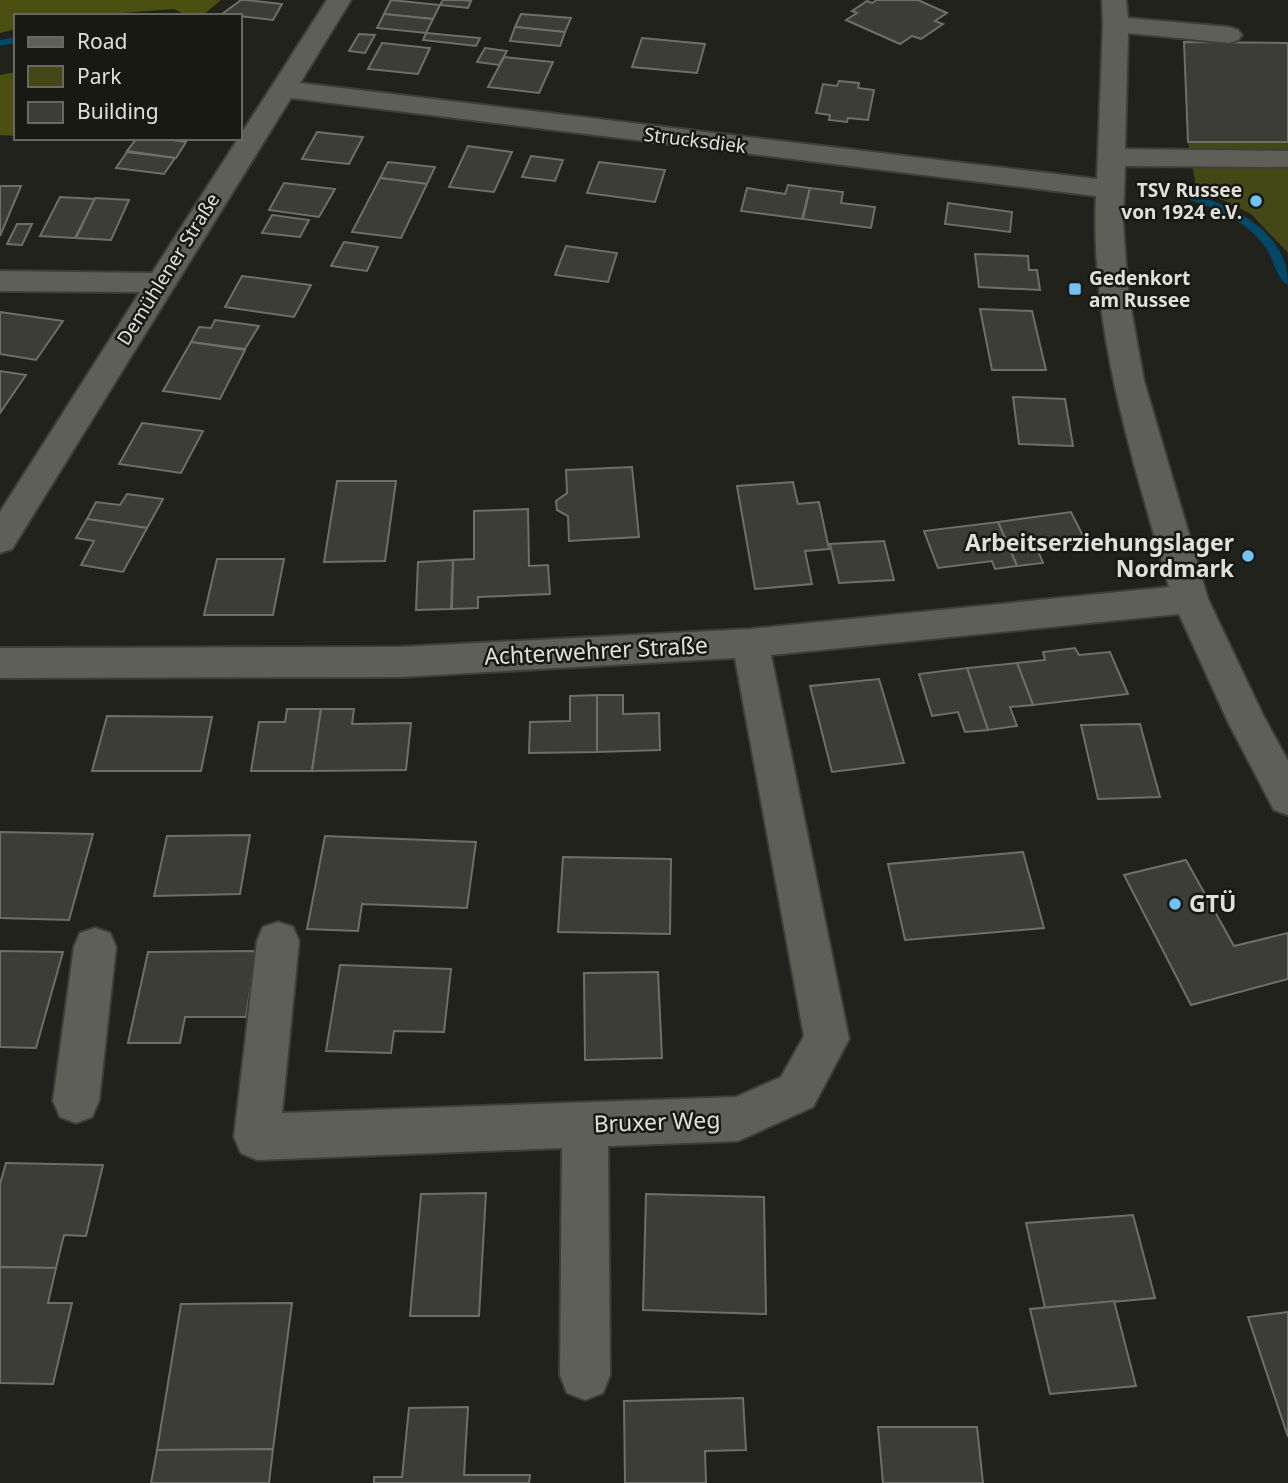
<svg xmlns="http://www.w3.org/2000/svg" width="1288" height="1483" viewBox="0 0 1288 1483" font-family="'Noto Sans',sans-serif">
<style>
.green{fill:#444716}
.forest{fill:#4b4f0f}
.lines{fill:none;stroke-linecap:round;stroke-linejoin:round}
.stream{fill:#02486a;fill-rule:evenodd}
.building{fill:#3c3d36;stroke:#6e7067;stroke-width:2}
.minor-casing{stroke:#3e3e39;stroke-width:4}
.minor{fill:#5e6058;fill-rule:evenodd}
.poi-dot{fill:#70c1f4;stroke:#181912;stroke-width:2.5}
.labels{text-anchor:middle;stroke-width:5;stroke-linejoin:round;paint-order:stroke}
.far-street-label{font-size:19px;fill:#dfe0db;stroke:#181912}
.far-poi-label{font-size:19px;font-weight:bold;fill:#dfe0db;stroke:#181912;text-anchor:end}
.poi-label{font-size:23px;font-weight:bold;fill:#dfe0db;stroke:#181912;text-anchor:end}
.street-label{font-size:23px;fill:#dfe0db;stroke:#181912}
</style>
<rect width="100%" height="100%" fill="#21221b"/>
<polygon class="green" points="1188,142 1288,142 1288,253 1251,214 1196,187"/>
<g class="forest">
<polygon points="0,0 221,0 202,16 187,16 174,9 83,16 16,16 16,29 0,33"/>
<polygon points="16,72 16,136 0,135 0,75"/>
</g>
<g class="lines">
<g class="stream">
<polygon points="16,37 16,43 0,46 0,40"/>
<path d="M1194,195C1238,207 1288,234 1288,285C1277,280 1273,258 1266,248C1248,222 1219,210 1190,200V196Z"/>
</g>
</g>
<g class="building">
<polygon points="241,0 246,0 282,4 273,20 222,14"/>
<polygon points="391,0 440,5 433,19 384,14"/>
<polygon points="443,0 462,0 471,1 468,8 440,5"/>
<polygon points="877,0 918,0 947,13 935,21 943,24 921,39 912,36 900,44 846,20 857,13 852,11 867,1 872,3"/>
<polygon points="384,14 433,19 426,33 377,28"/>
<polygon points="521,14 571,18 565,32 515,27"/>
<polygon points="515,27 565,32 560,46 510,41"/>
<polygon points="426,33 480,38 476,46 423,40"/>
<polygon points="359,34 375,35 365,53 349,51"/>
<polygon points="642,38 705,44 697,73 632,67"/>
<polygon points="1184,42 1288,43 1288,142 1188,142"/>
<polygon points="382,43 430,48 418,74 368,69"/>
<polygon points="485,48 507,51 499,65 477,62"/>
<polygon points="504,57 553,62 539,93 488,87"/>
<polygon points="839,81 859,83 858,88 874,90 868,120 848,118 847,122 829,120 830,115 816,113 823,84 837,86"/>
<polygon points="317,132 363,137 349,164 302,159"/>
<polygon points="137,138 158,138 186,142 176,158 127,151"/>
<polygon points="468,146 512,152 494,192 449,187"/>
<polygon points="127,152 175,158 164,174 116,168"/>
<polygon points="531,156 563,160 555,181 522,177"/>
<polygon points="388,162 435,167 427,184 380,178"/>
<polygon points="599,162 665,170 655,202 587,193"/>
<polygon points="380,178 427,184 401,238 352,232"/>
<polygon points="284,183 335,189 319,217 269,210"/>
<polygon points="788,185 810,188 802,219 741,211 747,188 785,194"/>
<polygon points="0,186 21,186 0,236"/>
<polygon points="810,188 843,192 841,203 875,207 871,228 803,219"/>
<polygon points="60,197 95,199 75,238 40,236"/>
<polygon points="95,198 129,200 111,240 76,238"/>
<polygon points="948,203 1012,212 1010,232 945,224"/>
<polygon points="272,215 309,220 300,237 262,233"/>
<polygon points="17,224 32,224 22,245 7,244"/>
<polygon points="344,242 378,247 367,271 331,266"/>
<polygon points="566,246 617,253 608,282 555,275"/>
<polygon points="975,254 1028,256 1029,270 1037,270 1040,290 979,287"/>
<polygon points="242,276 311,285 294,317 225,307"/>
<polygon points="980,309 1032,311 1046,370 992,370"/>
<polygon points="0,312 63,321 36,360 0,354"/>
<polygon points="215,320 259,326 245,349 191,342 199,327 211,328"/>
<polygon points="191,342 245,350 220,399 163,391"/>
<polygon points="0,371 26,375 0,413"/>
<polygon points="1013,397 1065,399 1073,446 1019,444"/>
<polygon points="142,423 203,431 181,473 119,464"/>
<polygon points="632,467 639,537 569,541 568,516 557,510 556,501 567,493 566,470"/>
<polygon points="337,481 396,481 385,561 324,562"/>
<polygon points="793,482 798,504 819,502 829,549 805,551 812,584 755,589 737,486"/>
<polygon points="127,494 163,499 147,528 87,519 96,502 120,505"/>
<polygon points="528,509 529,566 548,565 550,594 478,597 478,608 452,609 453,560 474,559 474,511"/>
<polygon points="1071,512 1086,542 1037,548 1043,563 1017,566 998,522"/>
<polygon points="87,519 147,528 123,572 81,565 94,541 76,538"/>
<polygon points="998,522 1017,566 995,569 992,561 938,568 924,531"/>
<polygon points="884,541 894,580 839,583 830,544"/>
<polygon points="217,559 284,559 273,615 204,615"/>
<polygon points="453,560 451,609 416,610 418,562"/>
<polygon points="1075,648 1079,655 1110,652 1128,694 1033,705 1017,663 1045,660 1043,652"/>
<polygon points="1017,663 1033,705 1010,707 1017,726 988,730 967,668"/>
<polygon points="967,668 988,730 965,732 958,712 932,716 919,674"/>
<polygon points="879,679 904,763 832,772 810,686"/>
<polygon points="597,695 623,695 623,714 659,713 660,750 597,752"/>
<polygon points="597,695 597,752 529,753 530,722 570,721 570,696"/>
<polygon points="287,709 321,709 312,771 251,771 259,722 285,722"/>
<polygon points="321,709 354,709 352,724 411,723 406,770 312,771"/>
<polygon points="107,716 212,717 201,771 92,771"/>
<polygon points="1140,724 1160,797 1098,799 1081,725"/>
<polygon points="0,832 93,834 69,920 0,918"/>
<polygon points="250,835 240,894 154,896 167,836"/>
<polygon points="325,836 476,842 467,908 362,904 358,931 307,929"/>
<polygon points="1023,852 1044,928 905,940 888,864"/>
<polygon points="563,857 671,859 670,934 558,932"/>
<polygon points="1186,860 1234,946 1288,933 1288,979 1191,1005 1124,875"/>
<polygon points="0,951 63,952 36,1048 0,1047"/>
<polygon points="256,951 246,1017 185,1017 180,1043 128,1043 148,952"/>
<polygon points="340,965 451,969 444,1032 394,1031 391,1053 326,1051"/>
<polygon points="658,972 662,1058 585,1060 584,973"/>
<polygon points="6,1163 103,1165 86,1236 64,1235 56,1268 0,1267 0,1184"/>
<polygon points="486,1193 479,1316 410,1316 421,1194"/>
<polygon points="646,1194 764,1197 766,1314 643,1310"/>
<polygon points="1133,1215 1155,1298 1045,1308 1026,1223"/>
<polygon points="0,1267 56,1268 48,1303 72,1303 53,1384 0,1383"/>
<polygon points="1114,1301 1136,1386 1050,1394 1030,1309"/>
<polygon points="292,1303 273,1449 157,1450 181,1304"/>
<polygon points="1288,1312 1288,1437 1248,1317"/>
<polygon points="743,1398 746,1450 705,1451 706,1483 625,1483 624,1401"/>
<polygon points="468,1407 464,1475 530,1475 529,1483 374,1483 374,1477 402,1477 409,1408"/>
<polygon points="878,1427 977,1427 983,1483 883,1483"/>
<polygon points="273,1449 269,1483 151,1483 157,1450"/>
</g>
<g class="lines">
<defs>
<g id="minor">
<path d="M327,0H351L300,83L1097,179L1103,24L1102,0H1126L1128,18L1229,27L1238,30L1242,35L1238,40L1229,43L1128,33L1125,149L1288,151V167L1125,166L1123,223L1128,292L1144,381L1208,599L1263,715L1288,761V815L1274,810L1228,722L1179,614L771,655L849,1039L813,1107L738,1141L608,1146L610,1375L603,1393L585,1400L567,1393L560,1375L562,1148L257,1160L241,1153L234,1137L257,941L263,927L278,922L293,927L299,941L282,1113L736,1097L781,1077L804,1036L735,658L400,677L0,678V648L400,647L750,629L1169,587C1133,459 1090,331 1096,196L291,98L12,549L0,553V512L140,292L0,291V271L152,273Z"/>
<polygon points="95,928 110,933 116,947 99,1101 92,1117 76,1123 60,1117 53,1101 74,947 80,933"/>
</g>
</defs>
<use href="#minor" class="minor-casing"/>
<use href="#minor" class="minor"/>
</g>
<g class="poi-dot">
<circle cx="1256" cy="201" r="7"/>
<rect x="1068" y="282" width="14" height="14" rx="3.5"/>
<circle cx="1248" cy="556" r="7"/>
<circle cx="1175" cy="904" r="7"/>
</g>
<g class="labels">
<g class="far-street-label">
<text transform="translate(695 140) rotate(7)" y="7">Strucksdiek</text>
<text transform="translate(168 269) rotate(-58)" y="7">Demühlener Straße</text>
</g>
<g class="far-poi-label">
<text x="1242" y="197">TSV Russee<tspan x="1242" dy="22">von 1924 e.V.</tspan></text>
<text x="1089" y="285" text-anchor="start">Gedenkort<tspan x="1089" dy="22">am Russee</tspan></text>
</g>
<g class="poi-label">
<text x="1234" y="551">Arbeitserziehungslager<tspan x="1234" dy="26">Nordmark</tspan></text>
<text x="1189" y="912" text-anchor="start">GTÜ</text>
</g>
<g class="street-label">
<text transform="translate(596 651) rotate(-3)" y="8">Achterwehrer Straße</text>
<text transform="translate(657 1122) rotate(-2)" y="8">Bruxer Weg</text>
</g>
</g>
<rect x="14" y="14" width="228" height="126" fill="#181912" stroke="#686962" stroke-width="2"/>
<rect x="28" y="37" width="35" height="10" fill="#5e6058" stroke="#686962" stroke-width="2"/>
<text x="77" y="49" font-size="21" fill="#dfe0db">Road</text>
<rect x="28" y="66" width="35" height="21" fill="#444716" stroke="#686962" stroke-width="2"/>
<text x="77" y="84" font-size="21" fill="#dfe0db">Park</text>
<rect x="28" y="102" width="35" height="21" fill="#3c3d36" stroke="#686962" stroke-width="2"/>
<text x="77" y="119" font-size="21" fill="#dfe0db">Building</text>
</svg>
